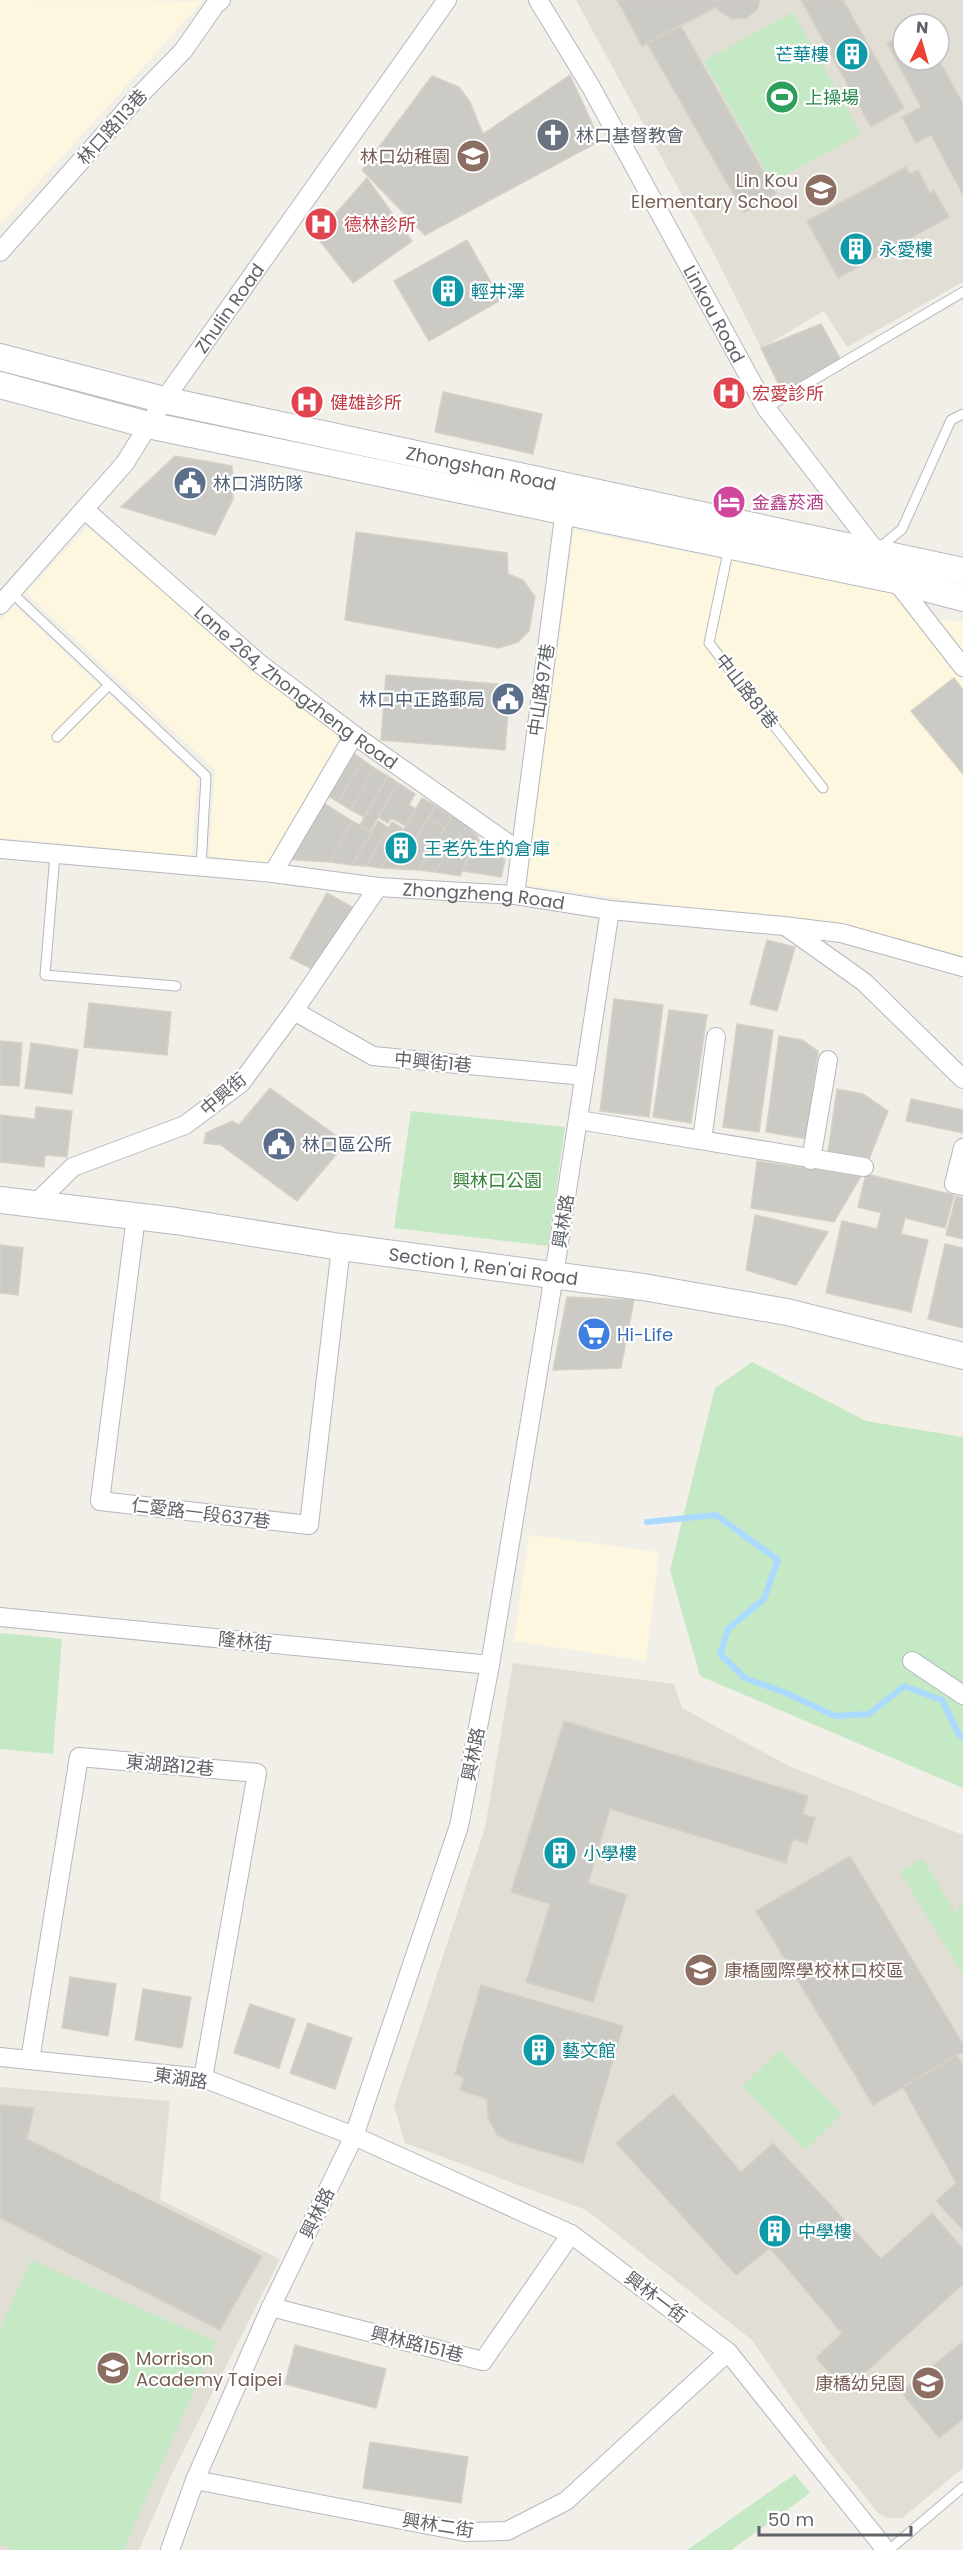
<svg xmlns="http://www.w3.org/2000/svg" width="963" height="2550" viewBox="0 0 963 2550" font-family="Poppins,'Noto Sans TC',sans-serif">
	<rect width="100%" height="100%" fill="#f1efe8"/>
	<path fill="#fef7e0" d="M0 0 203 1 0 225Z
		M87 527 340 737 268 864 209 856 215 770 26 593Z
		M574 530 894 592 915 617 963 622V961L861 932 526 885Z
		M14 605 197 777 192 856 0 838V621Z
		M529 1535 659 1552 646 1661 514 1641Z"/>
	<path fill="#e1ded6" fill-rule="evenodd" d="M576 0H963V282L847 347 824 311 761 348 714 254ZM903 24H939V60H903Z
		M513 1663 674 1684 682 1708 789 1766 963 1835V2468L902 2518H887L879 2514 823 2444 752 2340 586 2210 405 2143 394 2106 485 1828Z
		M0 2087 170 2101 160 2200 280 2259 171 2476 139 2550H0Z"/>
	<path fill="#c5e8c5" d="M793 12 861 134 772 182 704 61Z
		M411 1111 565 1127 548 1246 394 1228Z
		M752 1362 866 1421 963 1437V1788L700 1676 670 1570 715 1388Z
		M0 1633 62 1639 53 1754 0 1749Z
		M923 1858 955 1914 963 1901V1975L900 1872Z
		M780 2050 842 2114 805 2150 742 2086Z
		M31 2260 216 2342 123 2550H14L0 2544V2329Z
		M795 2474 810 2493 731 2550H687Z"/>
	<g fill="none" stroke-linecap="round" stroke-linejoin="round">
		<path stroke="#aadaff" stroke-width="6" d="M647 1522 716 1515 778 1560 764 1599 728 1629 720 1654 745 1678 786 1693 835 1716 869 1714 904 1686 942 1700 959 1735 963 1737"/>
	</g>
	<path fill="#cccac5" stroke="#d6d1c6" stroke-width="1.5" d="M617 0H760L757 9 747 18 732 19 720 12 716 7 642 46Z
		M801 0H843L904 108 871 127Z
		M681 26 776 194 744 213 647 43Z
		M903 35V60H939L963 104V195L931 135 916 143 902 117 921 107 887 43Z
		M570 75 600 141 425 235 362 170 432 76 459 87 470 102 483 134Z
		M906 167 910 174 918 170 930 193 934 191 949 217 838 278 807 221Z
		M367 178 412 241 353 283 316 236Z
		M467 240 501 300 429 341 394 281Z
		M821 324 842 362 782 391 761 348Z
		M443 392 542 414 533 454 435 432Z
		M175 456 232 466 233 499 215 535 121 507Z
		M356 532 507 553 508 574 523 580 535 597 529 631 518 642 499 648 345 620Z
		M386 675 510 685 505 750 381 740Z
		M954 678 963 690V774L911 711Z
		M347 749 363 760 338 802 322 792Z
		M363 760 374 768 351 810 338 802Z
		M374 768 388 776 364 817 351 810Z
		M388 776 398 783 370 831 360 825Z
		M398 783 415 794 409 805 416 809 406 826 391 818 388 823 378 817Z
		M422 798 436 806 398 869 381 868Z
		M317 799 352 821 329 862 284 859Z
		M436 806 452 817 445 828 428 818Z
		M453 815 467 826 435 872 419 870Z
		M428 818 445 828 419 870 398 869Z
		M352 821 372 832 352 865 329 862Z
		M378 821 389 828 366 866 352 865Z
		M392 822 404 829 381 868 366 866Z
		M467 826 478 837 460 876 435 872Z
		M477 838 505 860 501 877 462 871Z
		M327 893 352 907 316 971 290 958Z
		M767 940 795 947 777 1011 750 1004Z
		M614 999 663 1005 649 1117 600 1111Z
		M89 1003 171 1012 167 1055 84 1047Z
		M669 1010 707 1015 691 1123 653 1117Z
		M737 1024 773 1030 759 1132 723 1127Z
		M779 1036 802 1040 818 1051 807 1139 766 1132Z
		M0 1041 22 1043 19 1086 0 1085Z
		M31 1043 78 1050 72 1094 25 1088Z
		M270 1088 346 1143 297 1201 221 1145 204 1143 206 1133 232 1121 239 1125Z
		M837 1089 863 1094 888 1111 869 1159 828 1152Z
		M911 1099 963 1110V1133L906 1121Z
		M36 1107 72 1111 67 1157 45 1155 44 1167 0 1162V1115L35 1119Z
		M757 1161 861 1176 834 1222 751 1208Z
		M866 1174 954 1195 945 1228 905 1218 901 1234 928 1240 911 1312 826 1293 842 1221 877 1229 881 1213 858 1207Z
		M956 1196 963 1198V1239L946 1235Z
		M755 1215 828 1232 796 1285 746 1270Z
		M945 1244 963 1248V1328L928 1319Z
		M0 1245 23 1248 18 1295 0 1293Z
		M567 1297 634 1300 621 1368 553 1370Z
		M564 1721 808 1796 803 1814 815 1818 807 1844 793 1839 786 1863 610 1809 588 1883 627 1895 593 2002 526 1982 550 1904 511 1892Z
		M850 1856 963 2044V2052L873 2105 756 1911Z
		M70 1977 116 1984 108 2036 62 2028Z
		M481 1985 623 2026 583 2163 511 2142 497 2135 488 2118 487 2099 460 2090 464 2078 455 2074Z
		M143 1989 191 1997 182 2048 135 2040Z
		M250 2004 295 2019 279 2068 234 2053Z
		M308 2023 352 2038 335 2089 290 2073Z
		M957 2055 963 2066V2230L936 2201 956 2183 903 2087Z
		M673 2094 741 2172 773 2143 881 2259 932 2213 963 2249V2284L846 2390 816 2358 842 2333 770 2248 736 2275 616 2143Z
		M0 2105 34 2108 27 2139 262 2256 220 2330 0 2218Z
		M961 2343 963 2345V2419L939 2438 901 2392Z
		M295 2345 386 2369 376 2408 285 2384Z
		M370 2442 468 2457 461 2503 363 2488Z"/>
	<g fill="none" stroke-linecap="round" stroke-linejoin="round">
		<g stroke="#b5b8bc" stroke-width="11">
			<path id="lane" d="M766 408 963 292
				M729 547 709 643 823 788
				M878 549 902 529 951 420 963 414
				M12 593 206 776 201 867
				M57 737 109 685
				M55 854 45 975 176 986
				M889 2550 963 2487"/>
		</g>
		<g stroke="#b5b8bc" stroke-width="20">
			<g id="street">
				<path id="s1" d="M538 0 591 87 766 408 876 551"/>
				<path d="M0 252 135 100 183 51 215 5 221 0"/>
				<path id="s2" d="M85 510 260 664 354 735 519 851"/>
				<path d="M895 580 963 667"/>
				<path id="s3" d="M0 605 125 463 164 400 447 0"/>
				<path id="s4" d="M0 849 273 873 378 887 515 895 610 910 784 926 841 933 963 967"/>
				<path d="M273 873 354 735"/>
				<path d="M515 895 566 502"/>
				<path d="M788 928 864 982 963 1079"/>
				<path d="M294 1011 373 1056 584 1076"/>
				<path d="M579 1120 864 1167"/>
				<path d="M702 1140 716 1037"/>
				<path d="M963 1148 954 1184 963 1186"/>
				<path d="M811 1160 828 1060"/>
				<path d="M34 1205 73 1167 185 1125 241 1083 294 1011 378 887"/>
				<path d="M136 1216 100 1501 309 1525 341 1247"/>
				<path d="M0 1617 490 1665"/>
				<path d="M912 1661 963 1695"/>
				<path d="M0 2057 203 2078 354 2136 571 2234 728 2352 886 2550"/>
				<path d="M30 2060 79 1757 257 1773 203 2078"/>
				<path d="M271 2307 483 2361 571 2234"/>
				<path d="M195 2480 465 2532 507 2531 566 2501 728 2352"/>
				<path d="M170 2550 195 2480 271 2307 354 2136 459 1826 490 1665 554 1275 610 910"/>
			</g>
		</g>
		<g stroke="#b6babf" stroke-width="28">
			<g id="secondary">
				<path id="s5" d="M0 357 164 400 963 571"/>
				<path d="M0 385 148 425 895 580 963 598"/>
				<path id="s6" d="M0 1200 176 1221 341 1247 643 1287 787 1312 963 1356"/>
			</g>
		</g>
		<use href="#lane" stroke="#fff" stroke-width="9"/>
		<use href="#street" stroke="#fff" stroke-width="18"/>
		<use href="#secondary" stroke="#fff" stroke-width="26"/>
	</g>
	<defs>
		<g id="building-disc" transform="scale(1.725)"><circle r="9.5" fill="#0f9aa8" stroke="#fff"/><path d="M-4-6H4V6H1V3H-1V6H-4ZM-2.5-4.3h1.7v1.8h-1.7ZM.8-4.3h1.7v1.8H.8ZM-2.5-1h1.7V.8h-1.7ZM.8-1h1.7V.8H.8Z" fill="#fff"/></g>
		<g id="stadium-disc" transform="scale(1.725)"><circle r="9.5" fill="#2e9e5b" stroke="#fff"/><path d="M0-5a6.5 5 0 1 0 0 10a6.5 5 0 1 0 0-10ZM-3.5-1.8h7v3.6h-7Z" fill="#fff"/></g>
		<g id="church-disc" transform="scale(1.725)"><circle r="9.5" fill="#6b7280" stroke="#fff"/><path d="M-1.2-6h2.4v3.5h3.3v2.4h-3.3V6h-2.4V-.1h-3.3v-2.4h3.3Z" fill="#fff"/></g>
		<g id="school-disc" transform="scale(1.725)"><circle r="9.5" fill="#8d6e63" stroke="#fff"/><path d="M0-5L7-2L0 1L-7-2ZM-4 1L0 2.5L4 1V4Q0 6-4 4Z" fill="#fff"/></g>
		<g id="hospital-disc" transform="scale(1.725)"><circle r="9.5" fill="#e0444e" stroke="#fff"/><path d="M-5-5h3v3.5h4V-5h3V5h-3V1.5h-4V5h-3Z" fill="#fff"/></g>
		<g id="civic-disc" transform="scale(1.725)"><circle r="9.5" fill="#5c6f8a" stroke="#fff"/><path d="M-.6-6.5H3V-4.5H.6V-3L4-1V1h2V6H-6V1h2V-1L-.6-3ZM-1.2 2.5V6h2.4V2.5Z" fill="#fff"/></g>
		<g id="hotel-disc" transform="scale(1.725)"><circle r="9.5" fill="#d1479c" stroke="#fff"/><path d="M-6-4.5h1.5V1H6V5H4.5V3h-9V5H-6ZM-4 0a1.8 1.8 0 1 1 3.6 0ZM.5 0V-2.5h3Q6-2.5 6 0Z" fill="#fff"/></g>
		<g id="supermarket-disc" transform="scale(1.725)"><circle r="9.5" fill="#3f7fe0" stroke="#fff"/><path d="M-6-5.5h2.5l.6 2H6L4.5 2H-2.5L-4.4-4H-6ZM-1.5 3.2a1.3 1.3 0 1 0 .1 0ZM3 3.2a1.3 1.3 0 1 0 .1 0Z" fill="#fff"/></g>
	</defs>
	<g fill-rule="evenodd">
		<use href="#building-disc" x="852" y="54"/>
		<use href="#stadium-disc" x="782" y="97"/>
		<use href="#church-disc" x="553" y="135"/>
		<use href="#school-disc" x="473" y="156"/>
		<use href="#school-disc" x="821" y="190"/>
		<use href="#hospital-disc" x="321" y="224"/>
		<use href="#building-disc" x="856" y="249"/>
		<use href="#building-disc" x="448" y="291"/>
		<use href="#hospital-disc" x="729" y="393"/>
		<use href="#hospital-disc" x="307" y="402"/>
		<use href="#civic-disc" x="190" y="483"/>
		<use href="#hotel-disc" x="729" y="502"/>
		<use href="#civic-disc" x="508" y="699"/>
		<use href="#building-disc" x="401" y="848"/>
		<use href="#civic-disc" x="279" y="1144"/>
		<use href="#supermarket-disc" x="594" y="1334"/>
		<use href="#building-disc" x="560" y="1853"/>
		<use href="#school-disc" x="701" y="1970"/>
		<use href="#building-disc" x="539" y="2050"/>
		<use href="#building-disc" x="775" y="2231"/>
		<use href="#school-disc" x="113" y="2368"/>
		<use href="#school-disc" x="928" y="2383"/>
	</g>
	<g text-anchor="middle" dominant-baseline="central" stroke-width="4.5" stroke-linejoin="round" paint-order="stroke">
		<g font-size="18" fill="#0d838f" stroke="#fff" text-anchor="start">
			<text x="829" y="54" text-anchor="end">芒華樓</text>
			<text x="879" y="249">永愛樓</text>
			<text x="471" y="291">輕井澤</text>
			<text x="424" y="848">王老先生的倉庫</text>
			<text x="583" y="1853">小學樓</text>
			<text x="562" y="2050">藝文館</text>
			<text x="798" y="2231">中學樓</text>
		</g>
		<g font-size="18" fill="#27864d" stroke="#fff" text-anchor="start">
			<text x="805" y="97">上操場</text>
		</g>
		<g font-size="18" fill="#5f6368" stroke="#fff">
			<text transform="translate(112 127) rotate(-48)">林口路113巷</text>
			<text stroke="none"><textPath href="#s3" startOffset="376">Zhulin Road</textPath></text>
			<text stroke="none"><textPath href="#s1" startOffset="360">Linkou Road</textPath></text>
			<text stroke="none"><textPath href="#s5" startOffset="494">Zhongshan Road</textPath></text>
			<text stroke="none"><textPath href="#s2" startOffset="276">Lane 264, Zhongzheng Road</textPath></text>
			<text transform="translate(541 690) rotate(-82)">中山路97巷</text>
			<text transform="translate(747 691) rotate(52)">中山路81巷</text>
			<text stroke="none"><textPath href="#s4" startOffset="486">Zhongzheng Road</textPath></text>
			<text transform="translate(433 1062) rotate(5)">中興街1巷</text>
			<text transform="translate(223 1094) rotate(-41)">中興街</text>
			<text transform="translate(563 1221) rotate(-81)">興林路</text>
			<text stroke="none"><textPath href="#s6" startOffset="488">Section 1, Ren'ai Road</textPath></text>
			<text transform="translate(201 1513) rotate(7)">仁愛路一段637巷</text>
			<text transform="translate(245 1641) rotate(6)">隆林街</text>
			<text transform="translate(473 1754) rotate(-79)">興林路</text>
			<text transform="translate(170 1765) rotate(5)">東湖路12巷</text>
			<text transform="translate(181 2078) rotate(9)">東湖路</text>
			<text transform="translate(317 2213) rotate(-64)">興林路</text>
			<text transform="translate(656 2297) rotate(37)">興林一街</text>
			<text transform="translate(417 2344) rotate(14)">興林路151巷</text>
			<text transform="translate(438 2525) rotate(9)">興林二街</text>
		</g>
		<g font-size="18" fill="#5b616d" stroke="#fff" text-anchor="start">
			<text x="576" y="135">林口基督教會</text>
		</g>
		<g font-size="18" fill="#785e54" stroke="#fff" text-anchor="end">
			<text x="450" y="156">林口幼稚園</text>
			<text x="798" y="180">Lin Kou<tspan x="798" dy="21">Elementary School</tspan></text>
			<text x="724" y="1970" text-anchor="start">康橋國際學校林口校區</text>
			<text x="136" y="2358" text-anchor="start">Morrison<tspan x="136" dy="21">Academy Taipei</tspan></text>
			<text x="905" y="2383">康橋幼兒園</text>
		</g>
		<g font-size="18" fill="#be3a42" stroke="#fff" text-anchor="start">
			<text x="344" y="224">德林診所</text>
			<text x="752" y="393">宏愛診所</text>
			<text x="330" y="402">健雄診所</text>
		</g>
		<g font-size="18" fill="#4e5e75" stroke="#fff" text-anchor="start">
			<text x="213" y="483">林口消防隊</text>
			<text x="485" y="699" text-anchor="end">林口中正路郵局</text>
			<text x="302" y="1144">林口區公所</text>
		</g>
		<g font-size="18" fill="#b23c85" stroke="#fff" text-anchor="start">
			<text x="752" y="502">金鑫菸酒</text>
		</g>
		<g font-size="18" fill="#348238" stroke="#fff">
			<text x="497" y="1180">興林口公園</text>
		</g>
		<g font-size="18" fill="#366cbe" stroke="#fff" text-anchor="start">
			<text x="617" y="1334">Hi-Life</text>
		</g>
	</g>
	<g transform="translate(921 42) rotate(5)"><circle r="28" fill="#ffffff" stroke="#bfc1c3" stroke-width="1.5"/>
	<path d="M0-4.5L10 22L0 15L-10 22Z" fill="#ea4335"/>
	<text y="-9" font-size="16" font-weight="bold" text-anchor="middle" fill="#5f6368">N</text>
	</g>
	<path d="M759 2526v9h152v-9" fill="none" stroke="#5f6368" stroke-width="3"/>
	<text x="768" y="2526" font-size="18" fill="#5f6368" stroke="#ffffff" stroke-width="4.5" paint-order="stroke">50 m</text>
</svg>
